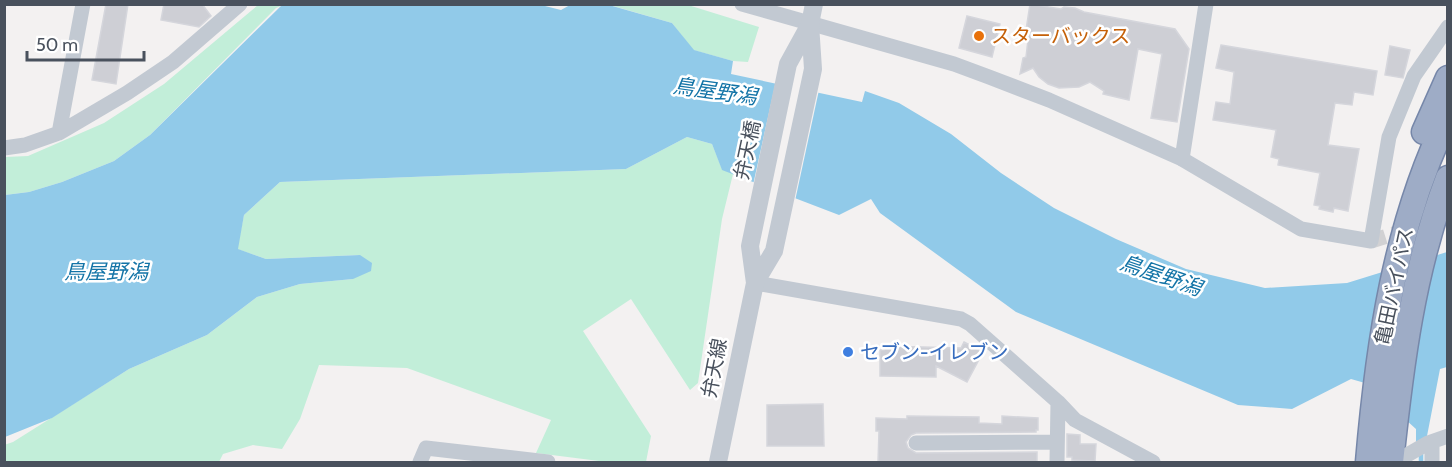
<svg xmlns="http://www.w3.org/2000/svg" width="1452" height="467" viewBox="0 0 1452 467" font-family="Cabin,'Noto Sans JP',sans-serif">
	<rect width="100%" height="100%" fill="#f3f1f1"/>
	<path fill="#c2eed9" d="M258 5H283L276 8 150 135 114 161 62 182 29 192 5 195V157L28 156 104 123 164 84Z
		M610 5H688L759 27 748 62 733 61 693 50 672 23Z
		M687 137 712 144 722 169 733 174 722 219 698 383 690 390 631 299 583 331 651 436 646 462H607L536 453 551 420 407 368 319 365 300 419 282 449 253 445 223 454 219 462H5L4 445 13 442 129 369 207 335 257 297 300 284 353 279 360 255 266 259 237 249 244 215 280 182 626 169Z"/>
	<path fill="#91cae9" d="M537 4 561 10 570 5H609L672 23 694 50 733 61 731 74 862 102 865 91 899 103 951 134 1001 173 1054 208 1116 239 1186 269 1265 288 1347 283 1447 252V367L1440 369 1427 436 1416 442V429L1365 383 1351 379 1292 409 1238 405 1016 312 880 213 871 199 839 215 722 170 712 144 687 137 626 169 280 182 244 215 238 249 266 259 360 255 372 263 371 271 353 279 300 284 257 297 207 335 129 369 52 418 5 437V195L29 192 62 182 114 161 150 135 282 5Z"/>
	<path fill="#f3f1f1" d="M776 81 819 90 795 201 753 185Z"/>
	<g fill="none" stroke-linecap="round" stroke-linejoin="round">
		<path stroke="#91cae9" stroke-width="4.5" d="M1421 450V462"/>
	</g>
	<path fill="#cecfd5" stroke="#d5d6dc" stroke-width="1.5" d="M106 4H128L116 84 92 80Z
		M164 4H202L211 16 199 27 161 20Z
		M1030 4 1061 9 1064 7 1075 8 1084 12 1175 29 1189 49 1177 122 1151 118 1162 54 1138 49 1129 100 1103 94 1104 91 1090 82 1079 87 1059 88 1048 84 1039 77 1033 68 1020 74 1023 58 1026 57 1029 31 1026 30Z
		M967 16 1000 24 992 57 959 48Z
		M1221 45 1377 71 1373 95 1354 92 1352 105 1335 103 1328 145 1359 149 1348 211 1334 208 1333 212 1319 209 1320 206 1314 205 1320 173 1278 165 1279 159 1271 157 1276 130 1213 120 1216 102 1230 104 1234 72 1216 68Z
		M1390 46 1410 50 1403 78 1385 75Z
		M964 342 983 352 967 382 936 366V377L880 376V350H884V346L961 348Z
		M823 404 824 446H767V405Z
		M907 416 979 417V423L1002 424V416L1038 418V430H1036V432L916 433 911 435 906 442 908 448 916 453 1037 452V462H878L879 431H876V418L907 419Z
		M1067 434 1080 435V444H1096L1095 461 1072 460V457H1067Z"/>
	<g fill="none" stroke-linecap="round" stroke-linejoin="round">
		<path stroke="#d1d1d3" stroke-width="15" stroke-dasharray="15 8" stroke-linecap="butt" d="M1371 241 1448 217"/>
		<g stroke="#7687a9" stroke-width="27">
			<path id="trunk" d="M1424 132 1448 78
				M1368 462C1378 344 1395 224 1448 116
				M1391 462C1401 366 1413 269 1448 178"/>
		</g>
		<path stroke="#c2c9d2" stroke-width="15" d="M742 4 954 64 989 77 1049 100 1182 159 1301 229 1371 241 1389 137 1414 76 1448 27
			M59 133 83 4
			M4 148 25 145 59 133 127 93 173 62 240 4
			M1182 159 1206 4
			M755 283 961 319 970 324 1058 402 1075 420 1153 462
			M1432 442V462
			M916 443 1057 442
			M420 462 426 448 548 462
			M1057 462 1058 402
			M1395 462 1428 443 1448 436"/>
		<path stroke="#c2c9d2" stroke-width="18" d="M755 283 774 251 813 69 810 24 814 4
			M718 462 755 283 750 246 788 64 810 24"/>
		<use href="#trunk" stroke="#9eacc6" stroke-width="24"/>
	</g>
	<circle fill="#e8710a" stroke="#fff" stroke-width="2" cx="979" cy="36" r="6"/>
	<circle fill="#3f7fe0" stroke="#fff" stroke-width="2" cx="848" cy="352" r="6"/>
	<g text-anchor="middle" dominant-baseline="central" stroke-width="5" stroke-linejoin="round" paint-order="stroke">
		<g font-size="20" fill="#c56008" stroke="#fff" text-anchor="start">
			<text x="991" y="36">スターバックス</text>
		</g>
		<g font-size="20" fill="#49515d" stroke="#fff">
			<text transform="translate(747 150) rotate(-78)">弁天橋</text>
			<text transform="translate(1394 286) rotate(-78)">亀田バイパス</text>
			<text transform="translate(714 368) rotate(-79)">弁天線</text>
		</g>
		<g font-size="20" fill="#366cbe" stroke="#fff" text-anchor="start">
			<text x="860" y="352">セブン-イレブン</text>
		</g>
		<g font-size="21" font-style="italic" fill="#1374a7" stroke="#fff">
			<text transform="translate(715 91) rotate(8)">鳥屋野潟</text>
			<text x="106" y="271">鳥屋野潟</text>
			<text transform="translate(1161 275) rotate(19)">鳥屋野潟</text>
		</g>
	</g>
	<rect width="1452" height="467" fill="none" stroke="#49515d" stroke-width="12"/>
	<path d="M27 51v9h117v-9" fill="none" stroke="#49515d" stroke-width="3"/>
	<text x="36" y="51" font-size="18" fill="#49515d" stroke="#ffffff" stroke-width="4.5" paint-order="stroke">50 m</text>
</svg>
